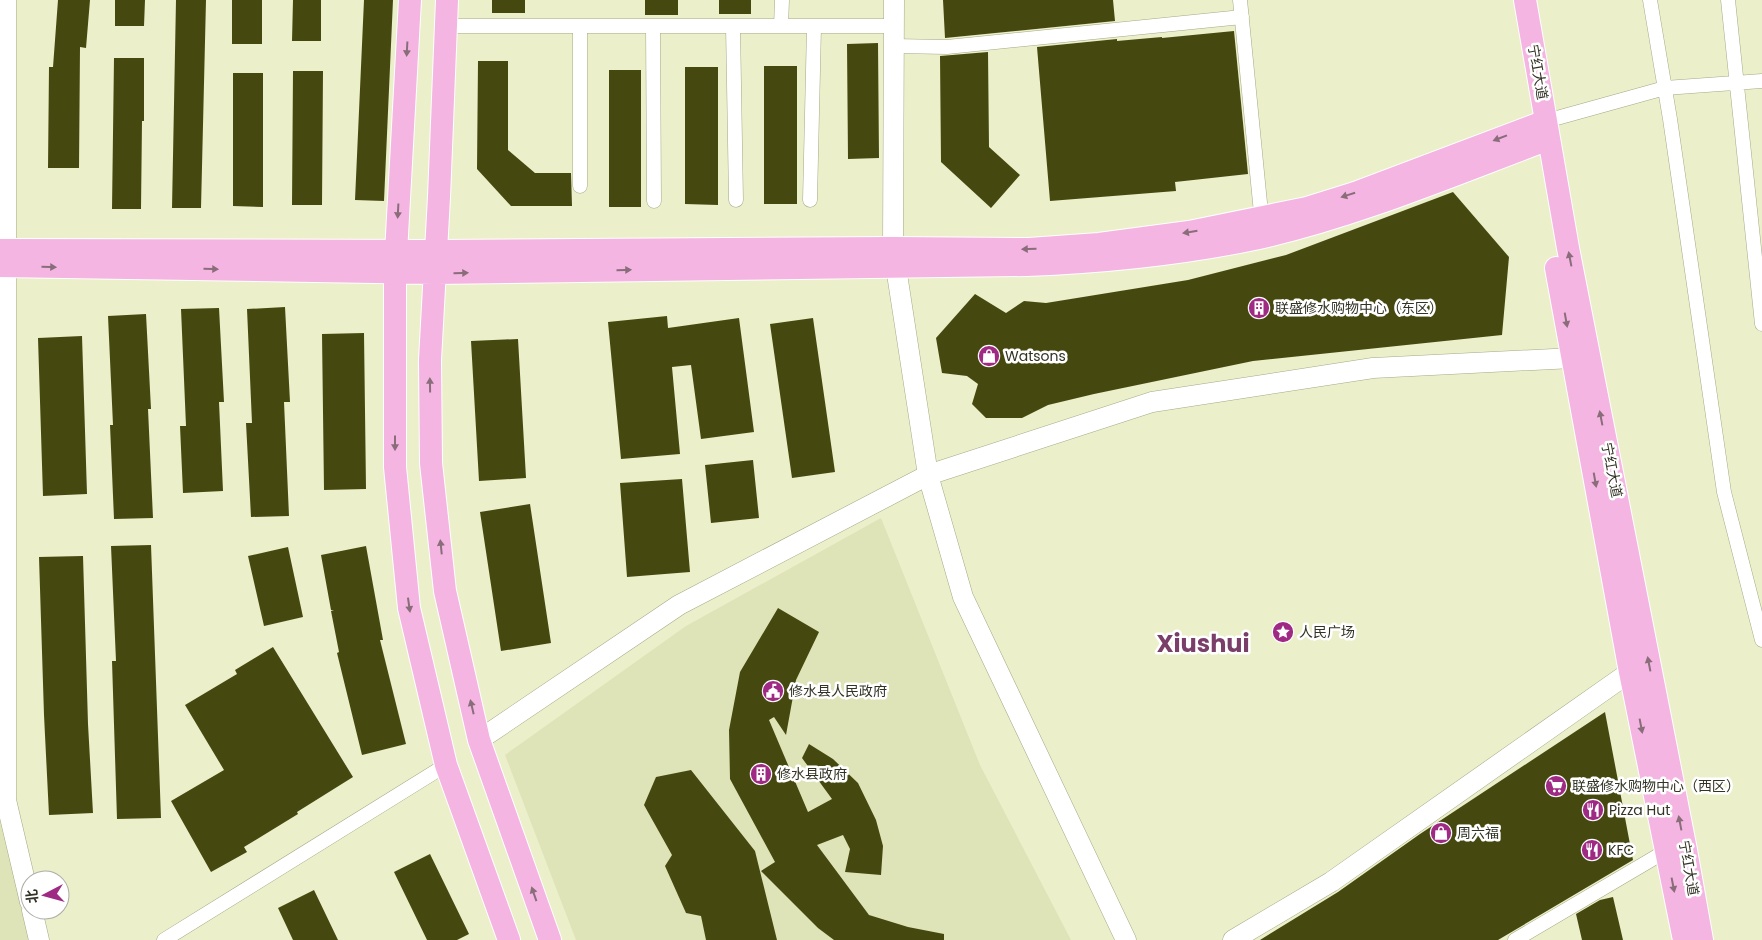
<svg xmlns="http://www.w3.org/2000/svg" width="1762" height="940" viewBox="0 0 1762 940" font-family="Poppins,'Noto Sans SC',sans-serif">
	<rect width="100%" height="100%" fill="#ebefca"/>
	<path fill="#dfe4b8" d="M0 266 6 800 39 940H0Z
		M881 518 980 765 1071 940H576L505 755 686 626Z"/>
	<path fill="#46490f" d="M58 0H90L86 48 80 47 79 168H48L49 67H53Z
		M115 0H145L144 26H115Z
		M176 0H206L201 208H172Z
		M232 0H262V44H232Z
		M293 0H321V41H292Z
		M364 0H393L384 201 355 200Z
		M492 0H525V13H492Z
		M645 0H678V15H645Z
		M719 0H751V14H719Z
		M943 0H1113L1115 21 945 38Z
		M1234 31 1248 174 1175 182 1176 191 1050 201 1037 47 1117 39V41L1162 37V38Z
		M878 43 879 158 848 159 847 44Z
		M988 52 989 147 1020 175 991 208 941 162 940 56Z
		M114 58H144V121H142L141 209H112Z
		M478 61H508V150L535 173H571L572 206H511L477 169Z
		M764 66H797V204H764Z
		M685 67H718V205L685 204Z
		M609 70H641V207H609Z
		M293 71H323L322 205H292Z
		M233 73H263V207L233 206Z
		M1453 192 1509 257 1502 335 1253 361 1094 394 1048 405 1022 418H986L972 404 978 384 967 376 942 373 936 338 975 294 1006 313 1024 301 1046 303 1188 280 1286 255Z
		M285 307 290 402H284L289 516 251 517 246 423H252L247 309Z
		M219 308 224 402H219L223 491 183 493 180 426H186L181 309Z
		M146 314 151 409H148L153 518 114 519 110 425H113L108 316Z
		M667 316 668 328 739 318 754 432 701 439 691 365 672 367 680 454 621 459 608 322Z
		M813 318 835 472 792 478 770 324Z
		M364 333 366 489 324 490 322 334Z
		M82 336 87 494 43 496 38 338Z
		M518 339 526 478 479 481 471 341Z
		M753 460 759 518 711 523 705 465Z
		M682 479 690 572 627 577 620 483Z
		M530 504 551 643 501 651 480 512Z
		M151 545 161 818 117 819 112 661H116L111 546Z
		M366 546 383 640H380L406 744 362 755 337 653 339 652 331 611 334 610H331L321 555Z
		M288 547 303 617 264 626 248 556Z
		M83 556 88 724 93 813 49 815 44 715 39 557Z
		M778 608 819 632 796 680 786 735 774 717 769 720 808 812 832 799 802 758 809 744 833 759 858 783 876 820 883 846 881 875 845 872 850 849 843 835 817 845 869 915 908 927 944 934V940H834L818 928 761 871 775 862 730 779 729 730 740 672Z
		M273 647 353 777 297 812 298 814 244 847 247 852 211 872 171 801 224 770 185 705 237 674 235 670Z
		M1605 712 1633 860 1498 940H1260L1338 892 1420 834Z
		M691 770 755 851 777 940H706L701 916 686 913 665 866 672 855 644 805 656 777Z
		M430 854 469 934 457 940H427L394 872Z
		M314 890 338 940H293L278 908Z
		M1613 897 1623 940H1582L1576 914 1600 900Z"/>
	<g fill="none" stroke-linecap="round" stroke-linejoin="round">
		<g stroke="#a5a986" stroke-width="15">
			<path id="street" d="M1240 0 1262 223
				M1650 0 1670 119 1724 492 1762 640
				M1728 0 1762 324
				M446 26H894
				M580 26V186
				M653 26 654 201
				M733 26 736 200
				M781 26 782 0
				M894 46 947 47 1242 17
				M1546 121 1665 88 1762 81
				M810 200 814 27
				M164 940 446 765
				M1515 940 1666 851"/>
		</g>
		<g stroke="#a5a986" stroke-width="21">
			<path id="secondary" d="M6 0V800L30 902
				M894 0 893 248 928 475 963 597 1126 940
				M479 740 679 605 928 475 1152 402 1373 368 1573 358
				M32 910 39 940
				M1233 940 1331 882 1630 672"/>
		</g>
		<g stroke="#fff" stroke-width="24">
			<path id="primary" d="M410 0 395 271V467L409 608 446 765 509 940
				M447 0 439 197 430 360 431 463 445 591 479 740 550 940
				M1525 0 1568 248 1686 850 1702 940
				M0 250 436 251 893 248 1029 249 1099 244 1189 232 1307 208 1355 193 1546 121
				M0 266 435 273 1027 265C1105 262 1183 254 1259 238 1357 216 1455 174 1549 139
				M1556 268 1630 672 1684 940"/>
		</g>
		<use href="#street" stroke="#fff" stroke-width="14"/>
		<use href="#secondary" stroke="#fff" stroke-width="20"/>
		<use href="#primary" stroke="#f4b5e2" stroke-width="22"/>
	</g>
	<defs><path id="oneway-solid" d="M-6-.8H1V-3.2L6.5 0L1 3.2V.8H-6Z" transform="scale(1.25)"/></defs>
	<g fill="#896e7a">
		<use href="#oneway-solid" transform="translate(407 49) rotate(93)"/>
		<use href="#oneway-solid" transform="translate(1500 138) rotate(159)"/>
		<use href="#oneway-solid" transform="translate(1348 195) rotate(162)"/>
		<use href="#oneway-solid" transform="translate(398 211) rotate(93)"/>
		<use href="#oneway-solid" transform="translate(1190 232) rotate(171)"/>
		<use href="#oneway-solid" transform="translate(1029 249) rotate(178)"/>
		<use href="#oneway-solid" transform="translate(1570 259) rotate(-101)"/>
		<use href="#oneway-solid" transform="translate(49 267) rotate(1)"/>
		<use href="#oneway-solid" transform="translate(211 269) rotate(1)"/>
		<use href="#oneway-solid" transform="translate(624 270) rotate(-1)"/>
		<use href="#oneway-solid" transform="translate(461 273) rotate(-1)"/>
		<use href="#oneway-solid" transform="translate(1566 320) rotate(80)"/>
		<use href="#oneway-solid" transform="translate(430 385) rotate(-91)"/>
		<use href="#oneway-solid" transform="translate(1601 418) rotate(-101)"/>
		<use href="#oneway-solid" transform="translate(395 443) rotate(90)"/>
		<use href="#oneway-solid" transform="translate(1595 480) rotate(80)"/>
		<use href="#oneway-solid" transform="translate(441 547) rotate(-96)"/>
		<use href="#oneway-solid" transform="translate(409 605) rotate(82)"/>
		<use href="#oneway-solid" transform="translate(1649 664) rotate(-101)"/>
		<use href="#oneway-solid" transform="translate(472 707) rotate(-103)"/>
		<use href="#oneway-solid" transform="translate(1641 726) rotate(79)"/>
		<use href="#oneway-solid" transform="translate(1680 823) rotate(-101)"/>
		<use href="#oneway-solid" transform="translate(1673 885) rotate(79)"/>
		<use href="#oneway-solid" transform="translate(534 894) rotate(-109)"/>
	</g>
	<defs>
		<g id="building-disc" transform="scale(1.125)"><circle r="9.5" fill="#9f2a84" stroke="#fff"/><path d="M-4-6H4V6H1V3H-1V6H-4ZM-2.5-4.3h1.7v1.8h-1.7ZM.8-4.3h1.7v1.8H.8ZM-2.5-1h1.7V.8h-1.7ZM.8-1h1.7V.8H.8Z" fill="#fff"/></g>
		<g id="shop-disc" transform="scale(1.125)"><circle r="9.5" fill="#9f2a84" stroke="#fff"/><path d="M-5-2.5h2.3a2.7 3.5 0 0 1 5.4 0H5L5.5 6h-11ZM-1.5-2.5h3a1.5 2.3 0 0 0-3 0Z" fill="#fff"/></g>
		<g id="sight-disc" transform="scale(1.125)"><circle r="9.5" fill="#9f2a84" stroke="#fff"/><path d="M0-6L1.8-2.2L6-1.7L2.9 1.2L3.7 5.4L0 3.3L-3.7 5.4L-2.9 1.2L-6-1.7L-1.8-2.2Z" fill="#fff"/></g>
		<g id="civic-disc" transform="scale(1.125)"><circle r="9.5" fill="#9f2a84" stroke="#fff"/><path d="M-.6-6.5H3V-4.5H.6V-3L4-1V1h2V6H-6V1h2V-1L-.6-3ZM-1.2 2.5V6h2.4V2.5Z" fill="#fff"/></g>
		<g id="supermarket-disc" transform="scale(1.125)"><circle r="9.5" fill="#9f2a84" stroke="#fff"/><path d="M-6-5.5h2.5l.6 2H6L4.5 2H-2.5L-4.4-4H-6ZM-1.5 3.2a1.3 1.3 0 1 0 .1 0ZM3 3.2a1.3 1.3 0 1 0 .1 0Z" fill="#fff"/></g>
		<g id="restaurant-disc" transform="scale(1.125)"><circle r="9.5" fill="#9f2a84" stroke="#fff"/><path d="M-5-6h1v4h1v-4h1v4h1v-4h1v5L-1.5 .5V6h-2V.5L-5-1ZM5-6V6H3V1.5H1.5Q1.5-4 5-6Z" fill="#fff"/></g>
	</defs>
	<g fill-rule="evenodd">
		<use href="#building-disc" x="1259" y="308"/>
		<use href="#shop-disc" x="989" y="356"/>
		<use href="#sight-disc" x="1283" y="632"/>
		<use href="#civic-disc" x="773" y="691"/>
		<use href="#building-disc" x="761" y="774"/>
		<use href="#supermarket-disc" x="1556" y="786"/>
		<use href="#restaurant-disc" x="1593" y="810"/>
		<use href="#shop-disc" x="1441" y="833"/>
		<use href="#restaurant-disc" x="1592" y="850"/>
	</g>
	<g text-anchor="middle" dominant-baseline="central" stroke-width="5" stroke-linejoin="round" paint-order="stroke">
		<g font-size="14" fill="#323325" stroke="#fff">
			<text transform="translate(1538 72) rotate(80)">宁红大道</text>
			<text transform="translate(1612 470) rotate(79)">宁红大道</text>
			<text transform="translate(1689 868) rotate(80)">宁红大道</text>
		</g>
		<g font-size="14" fill="#323325" stroke="#fff" text-anchor="start">
			<text x="1275" y="308">联盛修水购物中心（东区）</text>
			<text x="1005" y="356">Watsons</text>
			<text x="1299" y="632">人民广场</text>
			<text x="789" y="691">修水县人民政府</text>
			<text x="777" y="774">修水县政府</text>
			<text x="1572" y="786">联盛修水购物中心（西区）</text>
			<text x="1609" y="810">Pizza Hut</text>
			<text x="1457" y="833">周六福</text>
			<text x="1608" y="850">KFC</text>
		</g>
		<g font-size="24" font-weight="bold" fill="#7a3f69" stroke="#fff">
			<text x="1203" y="643">Xiushui</text>
		</g>
	</g>
	<g transform="translate(45 895) rotate(264)"><circle r="24" fill="#ffffff" stroke="#adada8"/>
	<path d="M0-4L9 19L0 12L-9 19Z" fill="#9f2a84"/>
	<text y="-8" font-size="14" font-weight="bold" text-anchor="middle" fill="#323325">北</text>
	</g>
</svg>
